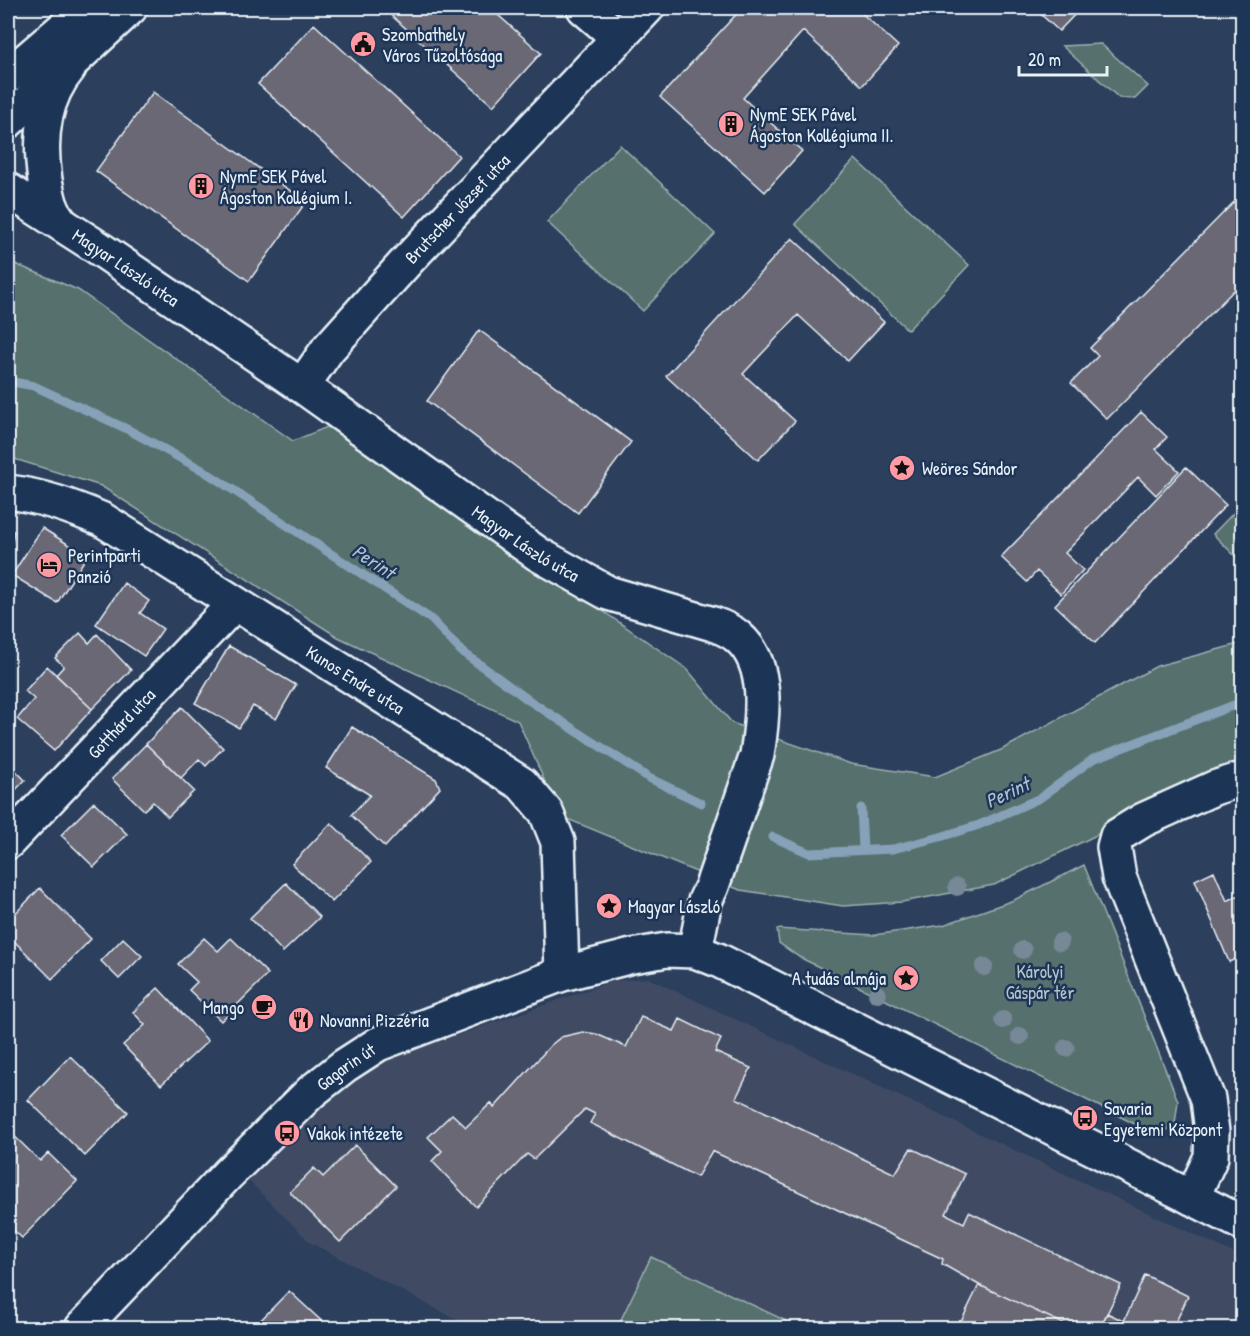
<svg xmlns="http://www.w3.org/2000/svg" width="1250" height="1336" viewBox="0 0 1250 1336" font-family="'Patrick Hand',sans-serif">
	<rect width="100%" height="100%" fill="#2c3f5d"/>
	<filter id="ink" filterUnits="userSpaceOnUse"><feTurbulence type="fractalNoise" baseFrequency=".0167" numOctaves="2"/><feDisplacementMap in="SourceGraphic" scale="12" xChannelSelector="R" yChannelSelector="G"/><feConvolveMatrix kernelMatrix="1 2 1 2 8 2 1 2 1" color-interpolation-filters="sRGB"/></filter>
	<g filter="url(#ink)">
		<path fill="#3f4b64" d="M648 978 1242 1257V1328H1100L1121 1285 964 1223 946 1214 965 1173 911 1148 895 1174 736 1098 750 1068 715 1052 721 1039 681 1019 674 1031 641 1017 626 1047 596 1034 583 1032 561 1037 494 1108 491 1104 466 1127 451 1115 428 1137 442 1151 432 1161 476 1207 527 1154 534 1159 585 1109 595 1114 590 1123 697 1177 712 1151 943 1259 979 1285 1073 1328H801L652 1257 617 1328H473L311 1243 249 1181 340 1089 390 1059 613 981Z"/>
		<path fill="#55706d" stroke="#9eb0b2" stroke-width="1.5" d="M1101 44 1148 86 1135 99 1119 98 1062 46Z
			M620 145 715 234 643 311 547 222Z
			M855 159 969 265 908 330 795 224Z
			M8 261 78 290 293 441 332 425 687 669 732 723 851 764 935 777 1001 750 1157 666 1242 643V772L1195 787 994 885 902 902 843 906 740 890 560 816 518 721 338 637 101 486 8 457Z
			M1242 504V563L1213 534Z
			M1084 865 1178 1101 1175 1124 1159 1136 799 957 779 943 777 929 874 935 943 925 1014 900Z
			M651 1257 801 1328H617Z"/>
		<g fill="none" stroke-linecap="round" stroke-linejoin="round">
			<path stroke="#86a1b8" stroke-width="9" d="M8 381 34 386 127 429 204 471 431 619 461 651 530 701 649 778 701 803
				M861 808 863 850
				M773 837 809 853 893 849 940 837 979 825 1040 798 1093 759 1242 702"/>
		</g>
		<path fill="#6a6775" stroke="#e8f1f8" stroke-width="1.5" d="M383 8H490L541 53 493 106Z
			M742 8H856L898 46 862 86 803 31 769 69 743 98 802 151 765 192 660 97Z
			M1034 8H1081L1059 31Z
			M314 24 459 156 404 217 258 84Z
			M153 92 306 202 249 281 96 171Z
			M1239 197 1242 200V282L1107 419 1071 383 1098 356 1090 348Z
			M792 238 884 322 848 361 798 315 743 374 795 421 758 460 666 376Z
			M479 330 631 442 578 513 427 401Z
			M1141 412 1167 437 1156 449 1179 471 1156 495 1138 477 1065 553 1083 570 1061 594 1037 571 1027 582 1001 557Z
			M1186 467 1226 505 1095 643 1055 605Z
			M42 528 87 556 57 603 12 575Z
			M8 530 14 531 8 566Z
			M124 583 149 601 140 613 163 629 144 656 96 624Z
			M80 633 89 643 97 634 131 670 92 709 56 675 64 666 55 658Z
			M229 646 296 685 276 719 253 706 239 728 195 703Z
			M47 666 92 709 54 751 17 719 34 699 25 691Z
			M182 707 223 748 206 766 199 759 181 778 146 744Z
			M352 727 436 779 440 788 385 847 351 815 370 795 326 768Z
			M146 744 194 791 168 817 153 802 144 810 112 779Z
			M8 763 25 780 8 798Z
			M94 802 127 834 94 867 61 835Z
			M331 823 371 862 332 902 292 864Z
			M1214 871 1227 901 1242 894V956L1229 962 1195 880Z
			M286 883 320 917 283 952 250 918Z
			M40 888 91 939 52 979 8 935V921Z
			M123 938 142 956 119 979 101 961Z
			M204 938 218 951 231 938 268 974 221 1021 189 990 197 982 178 964Z
			M158 988 208 1041 161 1085 123 1045 145 1025 133 1012Z
			M641 1017 674 1031 680 1019 721 1039 715 1052 751 1068 736 1098 895 1174 911 1148 965 1174 946 1214 964 1223 969 1212 1121 1285 1100 1328H1073L979 1285 942 1264 943 1259 712 1151 697 1177 590 1123 595 1114 585 1109 534 1159 527 1154 476 1207 432 1161 442 1151 428 1137 452 1114 466 1127 491 1103 494 1108 551 1045 561 1037 583 1032 596 1034 626 1047Z
			M70 1056 128 1112 85 1156 28 1100Z
			M8 1130 40 1161 48 1153 77 1181 22 1238 8 1225Z
			M355 1145 396 1186 340 1242 290 1192 314 1168 323 1177Z
			M1145 1275 1188 1296 1173 1328H1100L1107 1313 1124 1321Z
			M979 1285 1073 1328H958Z
			M289 1291 329 1328H253Z"/>
		<g fill="none" stroke-linecap="round" stroke-linejoin="round">
			<g stroke="#e8f1f8" stroke-width="38">
				<g id="minor">
					<path d="M584 8 619 38"/>
					<path id="s1" d="M8 190 97 247 302 386 538 554 608 593 713 624C722 627 731 631 738 637 770 664 763 718 757 755L712 886 705 901 695 951"/>
					<path d="M61 223C50 210 48 196 45 180 39 140 42 100 69 68"/>
					<path id="s2" d="M302 386 328 349 407 261 647 8"/>
					<path id="s3" d="M8 492C42 496 72 507 103 520L522 784 546 812 558 842 562 974"/>
					<path id="s4" d="M8 842 234 604"/>
					<path d="M1192 1198 1211 1157 1212 1132 1208 1099 1119 877 1114 847 1117 836 1143 820 1214 788 1242 779"/>
					<path id="s5" d="M82 1328 228 1174 311 1092 344 1066 378 1044 562 974 632 956 667 950 695 951 718 960 1242 1223"/>
				</g>
			</g>
			<g stroke="#e8f1f8" stroke-width="38">
				<path id="major" d="M8 76 87 8
					M8 121 130 8"/>
			</g>
			<use href="#minor" stroke="#1d3557" stroke-width="33"/>
			<use href="#major" stroke="#1d3557" stroke-width="33"/>
		</g>
		<g fill="#778897">
			<circle cx="957" cy="887" r="9"/>
			<circle cx="1060" cy="942" r="9"/>
			<circle cx="1023" cy="950" r="9"/>
			<circle cx="984" cy="967" r="9"/>
			<circle cx="877" cy="994" r="9"/>
			<circle cx="1003" cy="1020" r="9"/>
			<circle cx="1020" cy="1036" r="9"/>
			<circle cx="1066" cy="1048" r="9"/>
		</g>
	</g>
	<defs>
		<g id="civic-disc" transform="scale(1.35)"><circle r="9.5" fill="#ff9aa2" stroke="#1d3557"/><path d="M-.6-6.5H3V-4.5H.6V-3L4-1V1h2V6H-6V1h2V-1L-.6-3ZM-1.2 2.5V6h2.4V2.5Z" fill="#111"/></g>
		<g id="building-disc" transform="scale(1.35)"><circle r="9.5" fill="#ff9aa2" stroke="#1d3557"/><path d="M-4-6H4V6H1V3H-1V6H-4ZM-2.5-4.3h1.7v1.8h-1.7ZM.8-4.3h1.7v1.8H.8ZM-2.5-1h1.7V.8h-1.7ZM.8-1h1.7V.8H.8Z" fill="#111"/></g>
		<g id="sight-disc" transform="scale(1.35)"><circle r="9.5" fill="#ff9aa2" stroke="#1d3557"/><path d="M0-6L1.8-2.2L6-1.7L2.9 1.2L3.7 5.4L0 3.3L-3.7 5.4L-2.9 1.2L-6-1.7L-1.8-2.2Z" fill="#111"/></g>
		<g id="hotel-disc" transform="scale(1.35)"><circle r="9.5" fill="#ff9aa2" stroke="#1d3557"/><path d="M-6-4.5h1.5V1H6V5H4.5V3h-9V5H-6ZM-4 0a1.8 1.8 0 1 1 3.6 0ZM.5 0V-2.5h3Q6-2.5 6 0Z" fill="#111"/></g>
		<g id="cafe-disc" transform="scale(1.35)"><circle r="9.5" fill="#ff9aa2" stroke="#1d3557"/><path d="M-5.5-4.5H6V0H3Q3 3.5 0 3.5H-2.5Q-5.5 3.5-5.5 0ZM3-3.2v2h1.7v-2ZM-6 4.5H4V6H-6Z" fill="#111"/></g>
		<g id="restaurant-disc" transform="scale(1.35)"><circle r="9.5" fill="#ff9aa2" stroke="#1d3557"/><path d="M-5-6h1v4h1v-4h1v4h1v-4h1v5L-1.5 .5V6h-2V.5L-5-1ZM5-6V6H3V1.5H1.5Q1.5-4 5-6Z" fill="#111"/></g>
		<g id="bus-disc" transform="scale(1.35)"><circle r="9.5" fill="#ff9aa2" stroke="#1d3557"/><path d="M-5-6H5V4H4V6H2V4H-2V6H-4V4H-5ZM-3.5-4V0h7V-4ZM-3.5 1.2v1.5H-2V1.2ZM2 1.2v1.5H3.5V1.2Z" fill="#111"/></g>
	</defs>
	<g fill-rule="evenodd">
		<use href="#civic-disc" x="363" y="44"/>
		<use href="#building-disc" x="731" y="124"/>
		<use href="#building-disc" x="201" y="186"/>
		<use href="#sight-disc" x="902" y="468"/>
		<use href="#hotel-disc" x="49" y="565"/>
		<use href="#sight-disc" x="609" y="906"/>
		<use href="#sight-disc" x="906" y="978"/>
		<use href="#cafe-disc" x="264" y="1007"/>
		<use href="#restaurant-disc" x="301" y="1020"/>
		<use href="#bus-disc" x="1085" y="1118"/>
		<use href="#bus-disc" x="287" y="1133"/>
	</g>
	<g text-anchor="middle" dominant-baseline="central" stroke-width="5" stroke-linejoin="round" paint-order="stroke">
		<g font-size="18" fill="#e8f1f8" stroke="#1d3557" text-anchor="start">
			<text x="382" y="34">Szombathely<tspan x="382" dy="21">Város Tűzoltósága</tspan></text>
			<text x="750" y="114">NymE SEK Pável<tspan x="750" dy="21">Ágoston Kollégiuma II.</tspan></text>
			<text x="220" y="176">NymE SEK Pável<tspan x="220" dy="21">Ágoston Kollégium I.</tspan></text>
			<text x="922" y="468">Weöres Sándor</text>
			<text x="68" y="555">Perintparti<tspan x="68" dy="21">Panzió</tspan></text>
			<text x="628" y="906">Magyar László</text>
			<text x="886" y="978" text-anchor="end">A tudás almája</text>
			<text x="244" y="1007" text-anchor="end">Mango</text>
			<text x="320" y="1020">Novanni Pizzéria</text>
			<text x="1104" y="1108">Savaria<tspan x="1104" dy="21">Egyetemi Központ</tspan></text>
			<text x="306" y="1133">Vakok intézete</text>
		</g>
		<g font-size="18" fill="#e8f1f8" stroke="#1d3557">
			<text stroke="none"><textPath href="#s2" startOffset="236">Brutscher József utca</textPath></text>
			<text stroke="none"><textPath href="#s1" startOffset="141">Magyar László utca</textPath></text>
			<text stroke="none"><textPath href="#s1" startOffset="627">Magyar László utca</textPath></text>
			<text stroke="none"><textPath href="#s3" startOffset="398">Kunos Endre utca</textPath></text>
			<text stroke="none"><textPath href="#s4" startOffset="164">Gotthárd utca</textPath></text>
			<text stroke="none"><textPath href="#s5" startOffset="372">Gagarin út</textPath></text>
		</g>
		<g font-size="18" fill="#b5c4c7" stroke="#1d3557">
			<text x="1040" y="971">Károlyi<tspan x="1040" dy="21">Gáspár tér</tspan></text>
		</g>
		<g font-size="20" font-style="italic" fill="#afc2d3" stroke="#1d3557">
			<text transform="translate(374 561) rotate(33)">Perint</text>
			<text transform="translate(1007 792) rotate(-25)">Perint</text>
		</g>
	</g>
	<rect width="1250" height="1336" fill="none" stroke="#1d3557" stroke-width="30"/>
	<rect x="15" y="15" width="1220" height="1306" fill="none" stroke="#e8f1f8" stroke-width="2" filter="url(#ink)"/>
	<path d="M1019 66v9h88v-9" fill="none" stroke="#e8f1f8" stroke-width="3"/>
	<text x="1028" y="66" font-size="18" fill="#e8f1f8" stroke="#1d3557" stroke-width="4.5" paint-order="stroke">20 m</text>
</svg>
